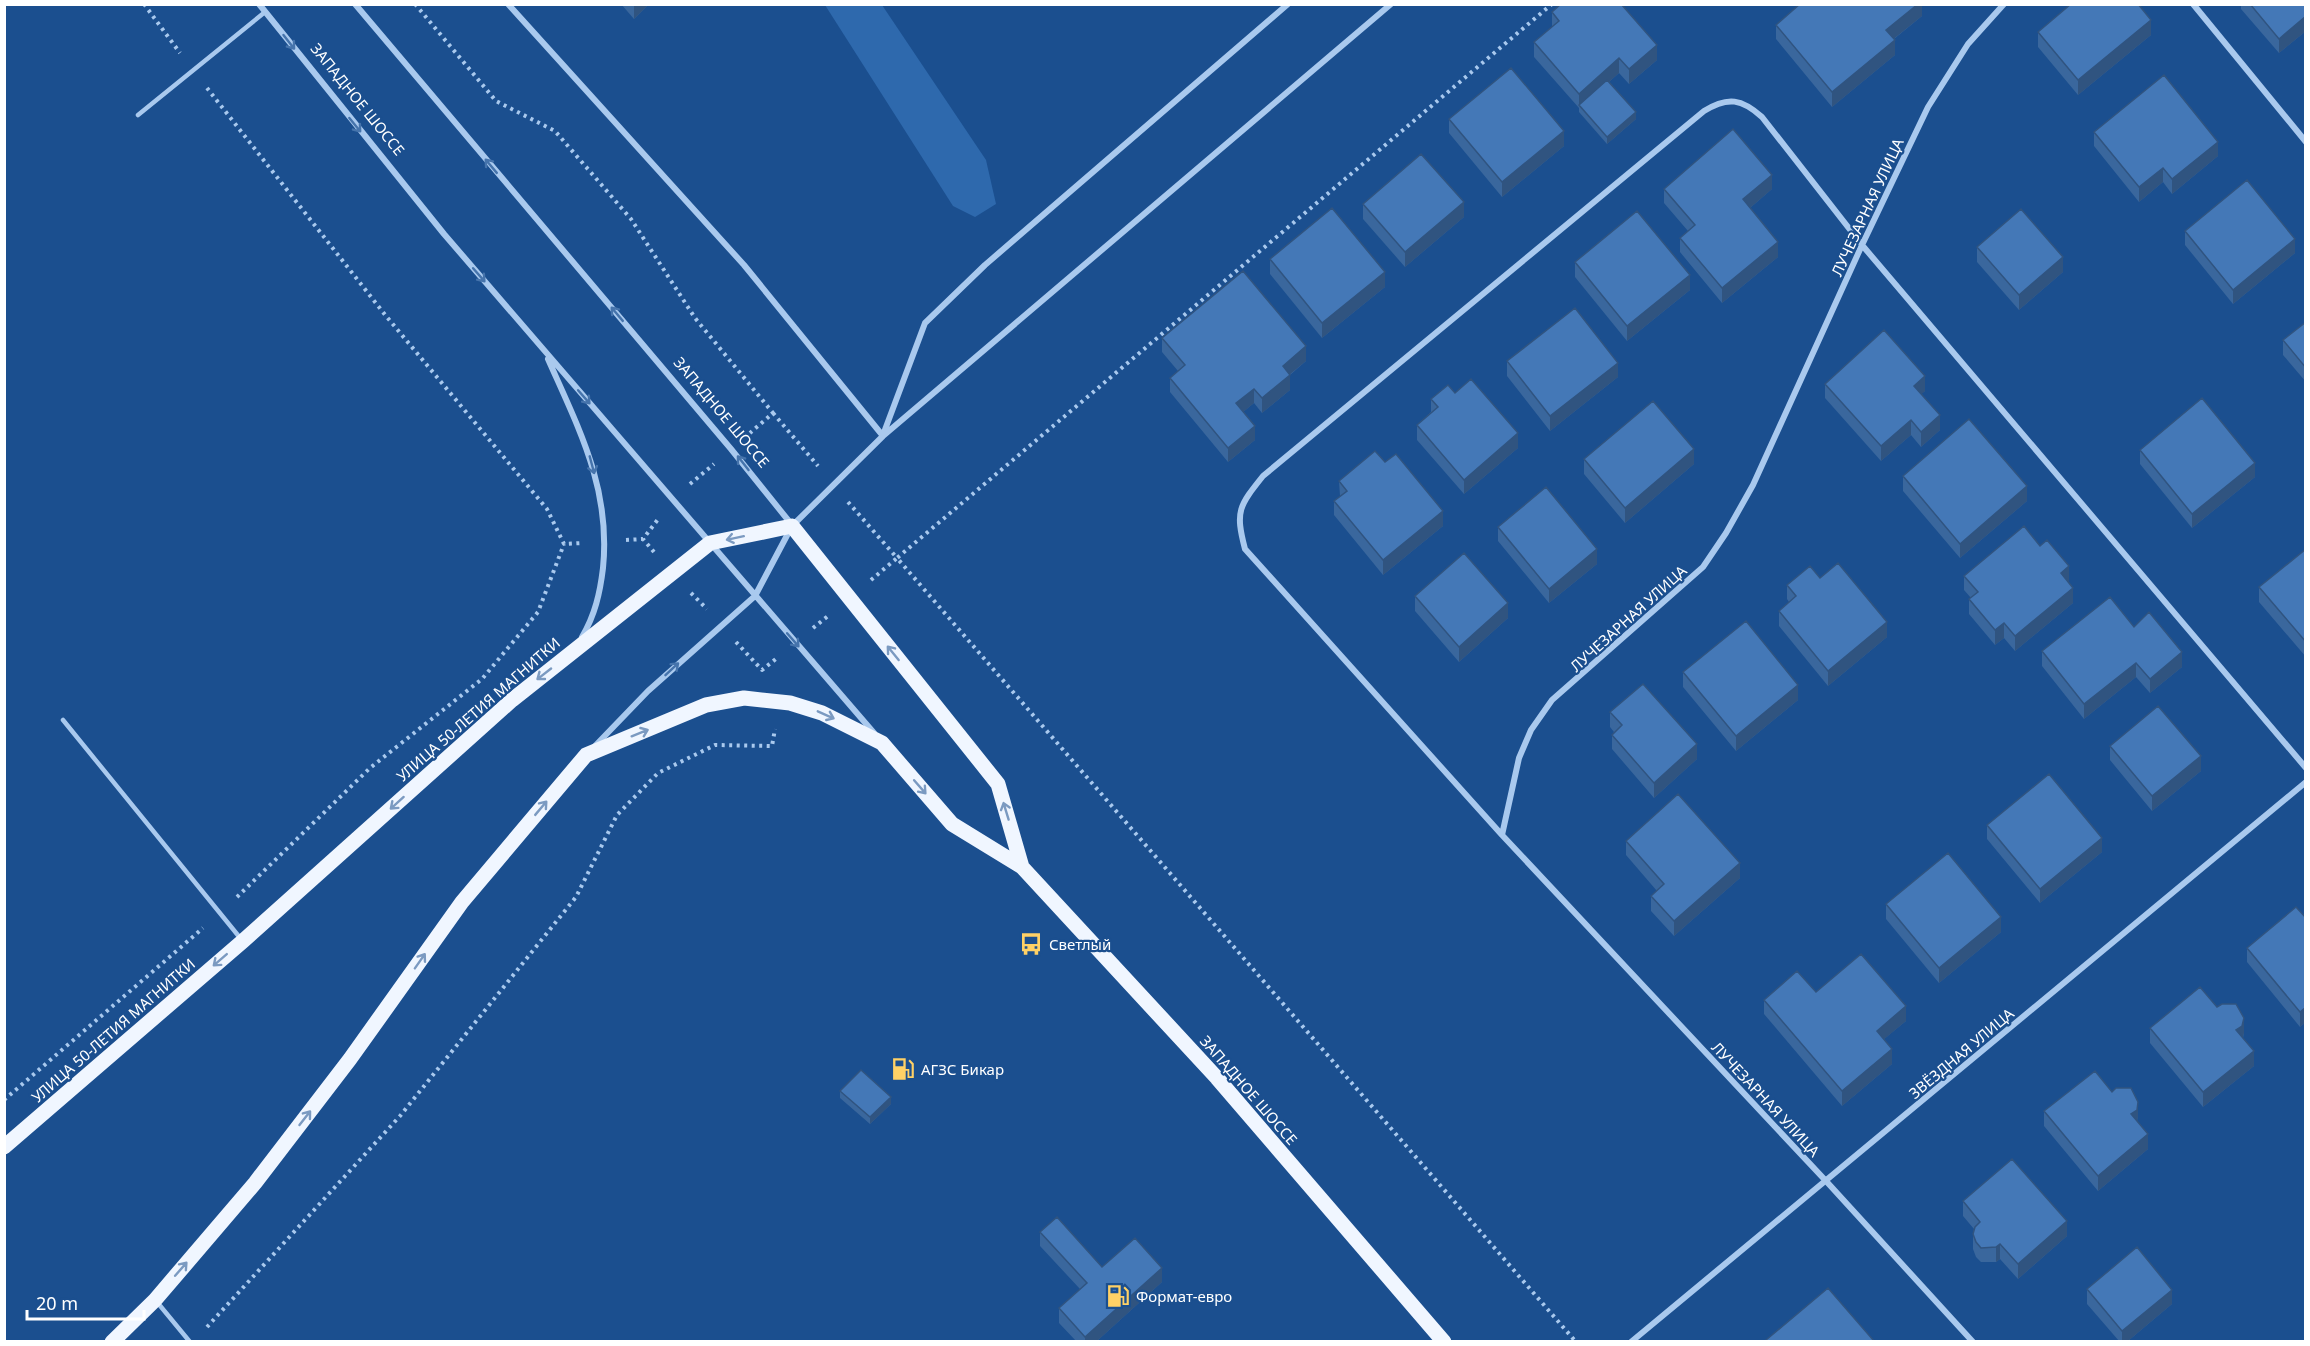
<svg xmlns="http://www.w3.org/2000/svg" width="2310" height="1346" viewBox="0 0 2310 1346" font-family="'Noto Sans',sans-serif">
	<rect width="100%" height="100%" fill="#1b4f8f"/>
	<path fill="#2e69ad" d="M825 5H882L986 160 996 204 975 217 953 206Z"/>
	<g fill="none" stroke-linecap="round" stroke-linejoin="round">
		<path stroke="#a9c9ee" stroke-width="4" stroke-dasharray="3 4.5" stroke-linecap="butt" d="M144 4 180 53
			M415 4 496 101 555 131 631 219 695 318 773 413 750 433
			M207 88 386 316 547 509 564 544 582 543
			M773 413 818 466
			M690 484 714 464
			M848 502 897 558 1552 4
			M626 540 643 539
			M654 552 643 539 659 518
			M871 580 897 558 1576 1342
			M691 593 707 609
			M813 628 828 616
			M736 642 762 670 777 658
			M237 897 370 768 482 679 538 612 564 544
			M4 1100 203 928
			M207 1327 400 1116 576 897 617 815 658 773 715 745 772 746 775 729"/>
		<path stroke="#a9c9ee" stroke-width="4.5" d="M138 115 265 12
			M63 720 241 939
			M157 1302 190 1342"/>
		<path stroke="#a9c9ee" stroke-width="6" d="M259 4 444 234 874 733
			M355 4 731 449 792 525
			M508 4 744 265 883 436
			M2193 4 2306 142
			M548 359C579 429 611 489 603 568 600 593 595 615 582 637
			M883 435 925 323 985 265 1288 4
			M595 746 648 691 755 596 792 526 883 436 1391 4
			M1502 835 1245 549C1235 511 1239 506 1263 476L1704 111C1728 96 1742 99 1762 117L1862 245 2306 768
			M1631 1342 2306 782
			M1973 1342 1826 1181 1502 835 1519 758 1531 730 1552 700 1703 567 1726 533 1753 485 1862 245 1928 107 1968 44 2004 4"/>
		<path stroke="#f0f6ff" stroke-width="15" d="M4 1147 243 941 512 700 710 543 792 526 998 784 1022 867
			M112 1342 155 1300 255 1183 350 1059 462 902 586 755 706 705 744 698 790 703 822 713 882 743 952 824 1022 867 1217 1078 1444 1342"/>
	</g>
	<path fill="#3a679d" d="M621 4H649L634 19Z
		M1922 4V16L1894 39 1895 55 1832 107 1776 39V25Z
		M2241 4H2306V31L2279 53 2241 9Z
		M1552 12 1657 60 1629 84 1619 73 1609 82 1636 119 1607 144 1579 112V108L1534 57V42L1552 27Z
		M2038 32 2151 35 2078 95 2038 47Z
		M1449 119 1564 146 1502 197 1449 133Z
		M2094 132 2218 156 2172 194 2163 182 2139 202 2094 146Z
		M1664 189H1772L1750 208 1778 257 1722 303 1680 252V238L1688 231 1664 203Z
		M1363 204 1464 217 1405 267 1363 219Z
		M2185 231 2295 253 2233 304 2185 245Z
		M1977 247 2063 272 2019 310 1977 262Z
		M1270 259 1385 287 1322 338 1270 274Z
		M1575 262 1690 290 1627 341 1575 277Z
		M2306 322V382L2283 355V340Z
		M1162 338 1306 361 1290 375V390L1262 413 1254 403 1243 412 1255 440 1228 462 1170 392V378L1178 371 1162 352Z
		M1507 361 1618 377 1550 431 1507 376Z
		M1825 384 1925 391 1921 394 1940 430 1921 447 1911 435 1881 461 1825 398Z
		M1455 393 1518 448 1464 494 1417 440V425L1431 412V399Z
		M2140 450 2255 477 2192 528 2140 464Z
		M1584 459 1694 464 1625 523 1584 474Z
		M1385 462 1443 526 1383 575 1334 515V501L1340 496 1339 481Z
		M1903 476 2027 501 1960 558 1903 491Z
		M1498 527 1597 564 1549 603 1498 541Z
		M2306 549V657L2259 602V587Z
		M1964 576 2069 581 2068 582 2073 603 2015 651 2004 638 1995 645 1969 614V599L1971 598 1964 590Z
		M1820 578 1887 637 1828 686 1779 626V611L1789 602 1787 599V585Z
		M1415 596 1508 618 1459 662 1415 611Z
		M2134 627 2182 667 2150 693 2136 677 2084 719 2042 666V651Z
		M1683 672 1798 700 1736 751 1683 687Z
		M1610 712 1697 759 1654 798 1612 749V735L1614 732 1610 727Z
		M2110 746 2201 771 2152 811 2110 760Z
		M1987 825 2102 852 2040 903 1987 839Z
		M1626 841 1740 878 1674 936 1651 911V896L1657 891 1626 855Z
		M1886 904 2001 932 1939 983 1886 919Z
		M2306 918V1022L2300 1027 2247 962V948Z
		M1816 992 1906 1021 1884 1039 1892 1064 1842 1106 1764 1014V1000Z
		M2217 1007 2244 1033 2243 1038 2254 1066 2203 1107 2150 1043V1028Z
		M840 1091 891 1104 870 1124 840 1098Z
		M2112 1092 2138 1116 2137 1121 2148 1149 2098 1191 2044 1126V1111Z
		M1963 1201 2067 1236 2018 1279 2000 1259 1996 1262H1981L1976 1257 1973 1249V1234L1974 1229 1963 1216Z
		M1040 1232 1102 1267 1162 1282 1097 1341H1076L1059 1323V1308L1080 1289 1040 1246Z
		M2087 1289 2172 1304 2128 1341H2119L2087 1304Z"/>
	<path fill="#305480" d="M634 4H649L634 19Z
		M1918 4H1922V16L1886 45V30Z
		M2306 16V31L2279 53V39Z
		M2151 20V35L2078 95V80Z
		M1895 40V55L1832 107V92Z
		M1657 45V60L1629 84V69Z
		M1619 58V73L1581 107 1579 105V94Z
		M1636 112V119L1607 144V137Z
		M1564 131V146L1502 197V182Z
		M2218 142V156L2172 194V179Z
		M2163 168V182L2139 202V187Z
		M1772 175V189L1743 214V199Z
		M1464 202V217L1405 267V252Z
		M2295 239V253L2233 304V290Z
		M1778 242V257L1722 303V288Z
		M2063 257V272L2019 310V295Z
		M1385 272V287L1322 338V323Z
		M1690 275V290L1627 341V326Z
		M1306 346V361L1283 380V366Z
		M1618 363V377L1550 431V416Z
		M1290 375V390L1262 413V398Z
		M1925 376V391L1914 401V386Z
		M1254 389V403L1236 418V403Z
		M1940 415V430L1921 447V432Z
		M1911 420V435L1881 461V446Z
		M1255 426V440L1228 462V448Z
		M1518 433V448L1464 494V480Z
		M1694 449V464L1625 523V508Z
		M2255 463V477L2192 528V514Z
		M2027 486V501L1960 558V544Z
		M1443 511V526L1383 575V560Z
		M1597 549V564L1549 603V589Z
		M2069 566V581L2061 588V573Z
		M2073 588V603L2015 651V636Z
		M1508 603V618L1459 662V647Z
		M1887 622V637L1828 686V671Z
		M2004 623V638L1995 645V630Z
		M2182 652V667L2150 693V679Z
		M2136 663V677L2084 719V704Z
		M1798 685V700L1736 751V736Z
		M1697 744V759L1654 798V783Z
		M2201 756V771L2152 811V796Z
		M2102 838V852L2040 903V889Z
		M1740 863V878L1674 936V921Z
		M2001 917V932L1939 983V968Z
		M1906 1006V1021L1877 1045V1031Z
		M2306 1007V1022L2300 1027V1012Z
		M2244 1018V1033L2242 1041 2236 1030Z
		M1892 1049V1064L1842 1106V1091Z
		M2254 1051V1066L2203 1107V1092Z
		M891 1097V1104L870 1124V1117Z
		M2138 1102V1116L2137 1124 2131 1114Z
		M2148 1134V1149L2098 1191V1176Z
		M2067 1221V1236L2018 1279V1264Z
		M2000 1244V1259L1996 1262V1247Z
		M1162 1268V1282L1097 1341H1085V1337Z
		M2172 1290V1304L2128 1341H2122V1331Z"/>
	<path fill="#4478b7" stroke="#305480" stroke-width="1.5" d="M1561 4H1621L1657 45 1629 69 1619 58 1579 94 1534 42 1559 21 1552 12Z
		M1800 4H1918L1886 30 1895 40 1832 92 1776 25Z
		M2071 4H2138L2151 20 2078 80 2038 32Z
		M2250 4H2306V16L2279 39Z
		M1511 68 1564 131 1502 182 1449 119Z
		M2164 75 2218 142 2172 179 2163 168 2139 187 2094 132Z
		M1607 80 1636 112 1607 137 1579 105Z
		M1733 129 1772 175 1743 199 1778 242 1722 288 1680 238 1695 225 1664 189Z
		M1421 154 1464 202 1405 252 1363 204Z
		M2247 180 2295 239 2233 290 2185 231Z
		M1332 208 1385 272 1322 323 1270 259Z
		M2021 209 2063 257 2019 295 1977 247Z
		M1637 211 1690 275 1627 326 1575 262Z
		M1243 271 1306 346 1283 366 1290 375 1262 398 1254 389 1236 403 1255 426 1228 448 1170 378 1185 365 1162 338Z
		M1575 308 1618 363 1550 416 1507 361Z
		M2306 322V368L2283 340Z
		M1884 330 1925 376 1914 386 1940 415 1921 432 1911 420 1881 446 1825 384Z
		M1471 379 1518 433 1464 480 1417 425 1438 407 1431 399 1448 385 1455 393Z
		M2202 398 2255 463 2192 514 2140 450Z
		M1653 401 1694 449 1625 508 1584 459Z
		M1969 419 2027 486 1960 544 1903 476Z
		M1375 451 1385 462 1396 454 1443 511 1383 560 1334 501 1347 491 1339 481Z
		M1546 487 1597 549 1549 589 1498 527Z
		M2024 526 2040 546 2047 540 2069 566 2061 573 2073 588 2015 636 2004 623 1995 630 1969 599 1978 592 1964 576Z
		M2306 549V642L2259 587Z
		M1464 553 1508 603 1459 647 1415 596Z
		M1838 563 1887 622 1828 671 1779 611 1796 596 1787 585 1810 566 1820 578Z
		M2110 597 2134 627 2149 612 2182 652 2150 679 2136 663 2084 704 2042 651Z
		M1746 621 1798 685 1736 736 1683 672Z
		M1643 684 1697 744 1654 783 1612 735 1622 725 1610 712Z
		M2158 706 2201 756 2152 796 2110 746Z
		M2049 774 2102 838 2040 889 1987 825Z
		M1678 794 1740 863 1674 921 1651 896 1664 884 1626 841Z
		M1948 853 2001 917 1939 968 1886 904Z
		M2296 907 2306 918V1007L2300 1012 2247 948Z
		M1861 954 1906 1006 1877 1031 1892 1049 1842 1091 1764 1000 1797 971 1816 992Z
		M2200 987 2217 1007 2222 1004H2236L2244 1018 2242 1026 2236 1030 2254 1051 2203 1092 2150 1028Z
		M861 1070 891 1097 870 1117 840 1091Z
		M2095 1071 2112 1092 2116 1088H2131L2138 1102 2137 1110 2131 1114 2148 1134 2098 1176 2044 1111Z
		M2012 1159 2067 1221 2018 1264 2000 1244 1996 1247 1981 1248 1976 1242 1973 1234 1975 1227 1980 1222 1963 1201Z
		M1057 1217 1102 1267 1135 1238 1162 1268 1085 1337 1059 1308 1087 1283 1040 1232Z
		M2137 1247 2172 1290 2122 1331 2087 1289Z
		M1828 1288 1874 1341H1767L1766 1340Z"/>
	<defs><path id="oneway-shaft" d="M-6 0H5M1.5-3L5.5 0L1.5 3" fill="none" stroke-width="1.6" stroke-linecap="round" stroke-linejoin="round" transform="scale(1.5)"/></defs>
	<g stroke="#4674ac">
		<use href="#oneway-shaft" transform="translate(289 42) rotate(52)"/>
		<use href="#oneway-shaft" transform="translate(355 125) rotate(51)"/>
		<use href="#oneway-shaft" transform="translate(491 166) rotate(-130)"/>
		<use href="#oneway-shaft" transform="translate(479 275) rotate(49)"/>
		<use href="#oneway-shaft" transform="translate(617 314) rotate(-130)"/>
		<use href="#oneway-shaft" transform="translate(584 397) rotate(49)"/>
		<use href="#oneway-shaft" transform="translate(743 463) rotate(-128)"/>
		<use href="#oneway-shaft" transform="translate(592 465) rotate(75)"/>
		<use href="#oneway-shaft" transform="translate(793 640) rotate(49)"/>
		<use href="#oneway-shaft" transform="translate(672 669) rotate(-43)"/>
	</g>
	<g stroke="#7b9ac1">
		<use href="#oneway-shaft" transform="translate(735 538) rotate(168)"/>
		<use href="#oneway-shaft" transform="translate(893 653) rotate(-129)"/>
		<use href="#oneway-shaft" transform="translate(544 674) rotate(142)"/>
		<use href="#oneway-shaft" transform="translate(826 715) rotate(24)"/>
		<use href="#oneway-shaft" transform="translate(640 733) rotate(-22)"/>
		<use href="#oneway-shaft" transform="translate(920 787) rotate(49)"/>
		<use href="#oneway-shaft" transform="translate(397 803) rotate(138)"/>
		<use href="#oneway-shaft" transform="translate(541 808) rotate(-50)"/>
		<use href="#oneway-shaft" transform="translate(1006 811) rotate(-107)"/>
		<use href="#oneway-shaft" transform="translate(220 960) rotate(139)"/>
		<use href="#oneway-shaft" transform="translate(420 961) rotate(-55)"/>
		<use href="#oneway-shaft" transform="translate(305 1118) rotate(-52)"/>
		<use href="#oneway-shaft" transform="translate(181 1269) rotate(-49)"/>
	</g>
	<defs>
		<g id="bus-bare" transform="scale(1.8)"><path d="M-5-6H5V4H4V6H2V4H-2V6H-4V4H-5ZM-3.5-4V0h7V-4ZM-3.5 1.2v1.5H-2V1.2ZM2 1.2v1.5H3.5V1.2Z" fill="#ffd166" stroke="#1b4f8f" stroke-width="2.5" paint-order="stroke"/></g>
		<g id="fuel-bare" transform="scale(1.8)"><path d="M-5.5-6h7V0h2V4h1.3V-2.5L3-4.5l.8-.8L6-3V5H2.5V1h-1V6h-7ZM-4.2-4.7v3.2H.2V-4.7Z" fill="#ffd166" stroke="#1b4f8f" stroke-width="2.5" paint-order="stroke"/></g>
	</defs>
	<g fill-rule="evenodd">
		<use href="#bus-bare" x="1031" y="944"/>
		<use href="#fuel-bare" x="903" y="1069"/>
		<use href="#fuel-bare" x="1118" y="1296"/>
	</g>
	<g text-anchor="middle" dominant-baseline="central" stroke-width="4.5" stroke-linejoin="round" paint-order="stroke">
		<g font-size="15" fill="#fff" stroke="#1b4f8f">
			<text transform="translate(358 99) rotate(51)">ЗАПАДНОЕ ШОССЕ</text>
			<text transform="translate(1867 207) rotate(-65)">ЛУЧЕЗАРНАЯ УЛИЦА</text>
			<text transform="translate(722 412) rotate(50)">ЗАПАДНОЕ ШОССЕ</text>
			<text transform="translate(1628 618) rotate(-42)">ЛУЧЕЗАРНАЯ УЛИЦА</text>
			<text transform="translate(478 709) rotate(-41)">УЛИЦА 50-ЛЕТИЯ МАГНИТКИ</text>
			<text transform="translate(113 1030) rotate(-41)">УЛИЦА 50-ЛЕТИЯ МАГНИТКИ</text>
			<text transform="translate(1961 1053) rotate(-40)">ЗВЁЗДНАЯ УЛИЦА</text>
			<text transform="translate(1249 1090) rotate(49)">ЗАПАДНОЕ ШОССЕ</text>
			<text transform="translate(1766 1099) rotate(47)">ЛУЧЕЗАРНАЯ УЛИЦА</text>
		</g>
		<g font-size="15" fill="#fff" stroke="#1b4f8f" text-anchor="start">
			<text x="1049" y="944">Светлый</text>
			<text x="921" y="1069">АГЗС Бикар</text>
			<text x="1136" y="1296">Формат-евро</text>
		</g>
	</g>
	<rect width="2310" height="1346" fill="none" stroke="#ffffff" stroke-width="12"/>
	<path d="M27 1310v9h117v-9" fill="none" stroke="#ffffff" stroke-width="3"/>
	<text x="36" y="1310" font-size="18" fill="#ffffff" stroke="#1b4f8f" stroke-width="4.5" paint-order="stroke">20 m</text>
</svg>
